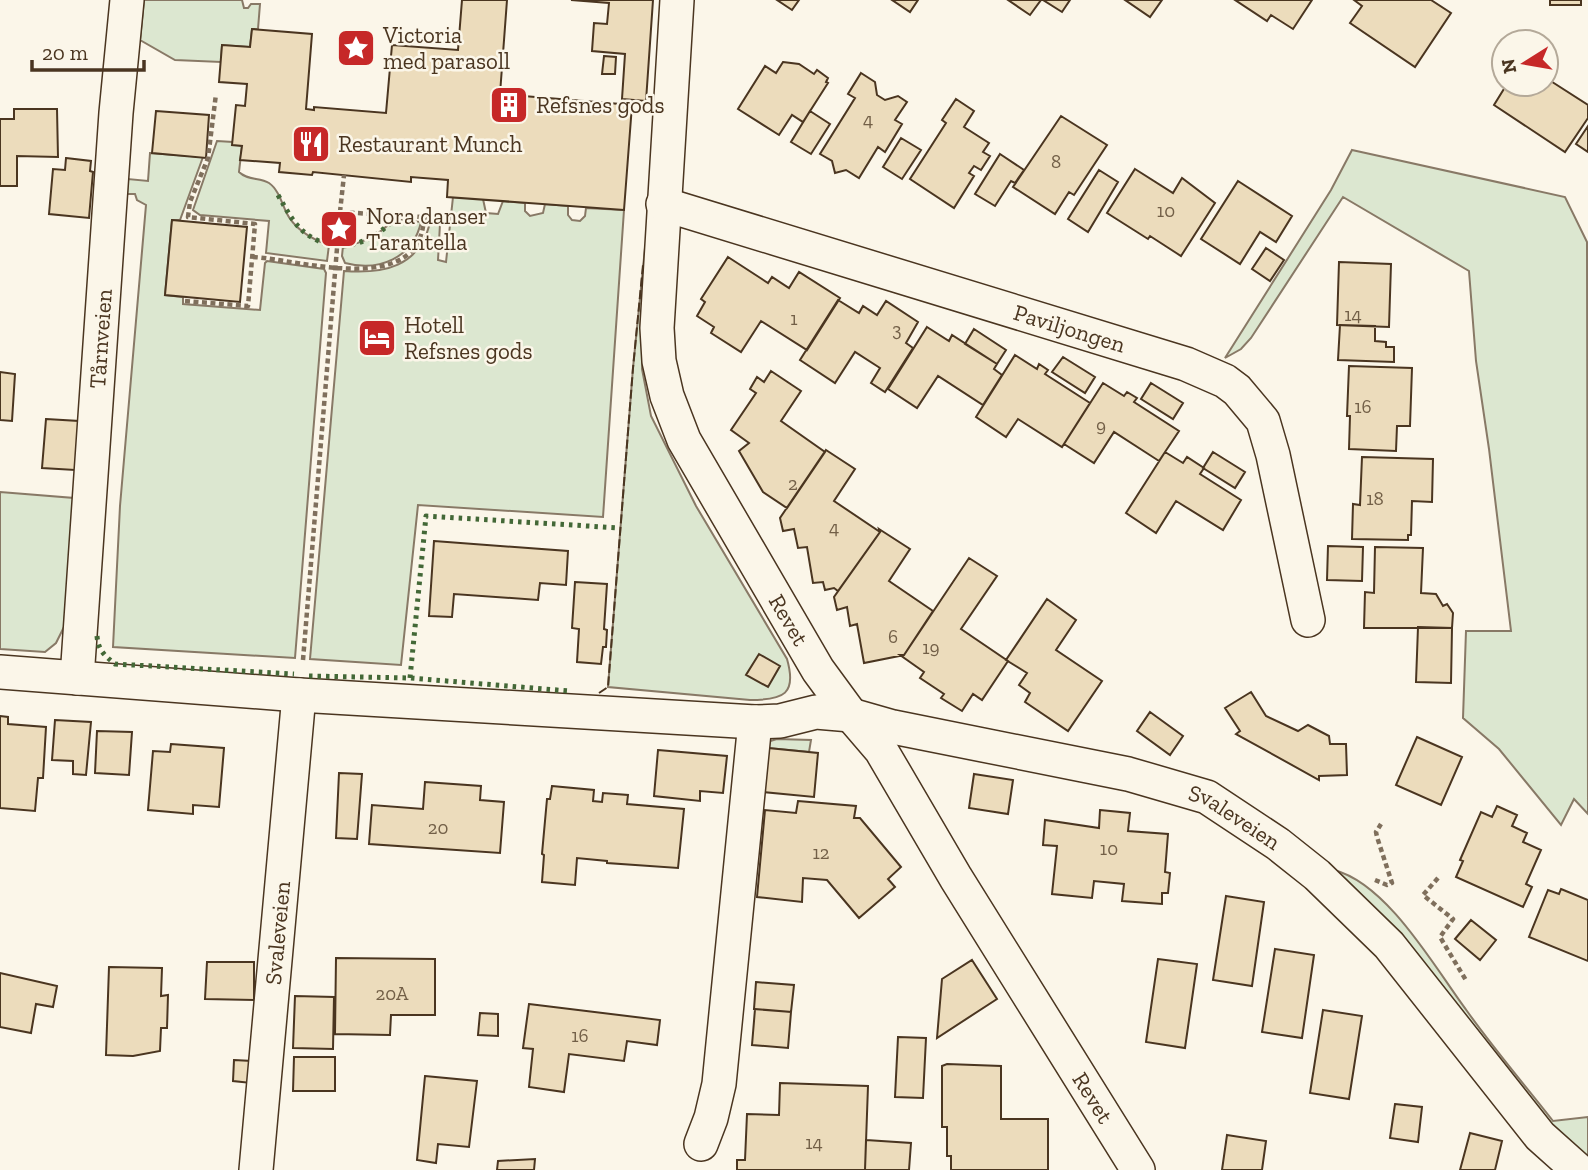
<svg xmlns="http://www.w3.org/2000/svg" width="1588" height="1170" viewBox="0 0 1588 1170" font-family="'Zilla Slab',serif">
	<rect width="100%" height="100%" fill="#fbf6e9"/>
	<path fill="#dce7d0" stroke="#887966" stroke-width="2" d="M144 0H242L244 8H248L251 4H260L258 29H252L250 47 222 45 221 62 175 60 140 40Z
		M217 141 233 142 242 146 239 172C248 181 260 177 269 183 278 189 282 203 286 212 295 230 311 239 329 245L327 261 266 253 269 221 200 215 193 210Z
		M1352 150 1565 197 1587 242 1588 814 1574 799 1561 825 1499 749 1463 718 1466 631H1511L1489 449 1476 361 1469 271 1343 197 1251 338 1241 349 1225 358 1331 190Z
		M150 153 203 157 180 220H172L165 295 183 297V304L260 310 265 263 267 261 324 269 326 273 295 658 113 647 120 506 146 205 137 200 135 194H127L128 179 148 181Z
		M453 197 483 199 486 213 498 214 503 201 525 203V211L530 216 543 213 545 204 568 206V215L572 220 580 221 585 216 586 208 624 210 603 517 418 505 401 665 310 659 344 271C384 274 419 267 430 223L440 224 438 260 446 262Z
		M394 219 421 222C413 258 379 272 345 263L342 256 343 246C365 243 379 235 394 219Z
		M645 248 642 369 651 416 696 506 787 659C797 694 784 700 750 700L608 687 633 368Z
		M0 492 74 498 64 627 56 643 45 652 0 649Z
		M777 739 811 740 809 752 768 748 767 742Z
		M1334 870C1388 884 1435 968 1467 1011 1494 1049 1524 1084 1553 1121L1588 1117V1165L1548 1131Z"/>
	<path fill="#ecdcbc" stroke="#4a3520" stroke-width="2" d="M462 0H507L500 94 632 105 624 210 447 197 448 180 411 177V182L313 172 312 175 279 172 280 163 240 160 242 146 232 145 236 105 245 106 247 84 219 82 222 45 250 47 252 29 312 34 306 109 314 110V107L386 113 392 45 458 50Z
		M571 0H653L646 101 622 99 625 54 592 51 594 23 607 24 609 3Z
		M777 0H799L792 10Z
		M892 0H918L910 12Z
		M1008 0H1041L1030 15Z
		M1043 0H1070L1062 12Z
		M1125 0H1162L1150 17Z
		M1235 0H1312L1293 29 1271 15 1267 21Z
		M1354 0H1431L1451 13 1415 67 1350 23 1362 6Z
		M1550 0H1581V5H1550Z
		M604 56 616 57 615 74H602Z
		M783 62 799 64 814 74 817 70 828 78 826 82 828 83 803 122 792 115 779 135 738 109 765 66 776 73Z
		M861 73 875 82 877 95 885 100 898 96 907 102 895 120 902 124 885 152 878 147 859 178 846 170 835 173 832 161 820 154 855 98 848 94Z
		M1546 78 1588 105V118L1565 152 1494 105 1507 84H1546Z
		M956 99 974 111 964 127 989 143 983 152 990 156 981 170 974 166 969 173 974 176 954 208 910 179 946 123 942 120Z
		M14 109H57L58 157 17 156V186H0V119H14Z
		M156 111 209 115 206 158 152 153Z
		M810 111 830 124 811 154 791 142Z
		M1061 116 1107 145 1074 195 1069 192 1055 214 1013 187Z
		M1588 126V152L1576 144Z
		M901 138 921 150 902 179 883 167Z
		M1000 154 1024 170 1015 183 1011 181 995 206 975 194Z
		M66 158 91 161 90 171 93 172 89 218 49 214 53 169 65 170Z
		M1135 169 1173 193 1182 178 1215 203 1181 256 1150 236 1148 239 1107 213Z
		M1099 170 1118 182 1088 232 1068 219Z
		M1238 181 1292 216 1276 242 1260 232 1240 264 1201 239Z
		M172 220 247 227 240 302 165 295Z
		M1266 248 1284 260 1270 281 1252 269Z
		M728 257 768 283 772 277 789 288 799 272 840 298 807 350 761 321 741 352 711 333 714 327 697 316 705 302 701 299Z
		M1339 262 1391 264 1389 327 1337 325Z
		M838 300 859 313 863 306 877 315 886 301 918 322 906 343 913 348 885 392 871 383 880 368 855 352 835 383 800 360Z
		M1340 325 1375 326V341L1386 342V347H1394V362L1338 360Z
		M927 327 949 341 952 335 997 364 994 369 1002 375 983 405 938 376 917 408 888 389Z
		M974 329 1006 350 997 364 965 344Z
		M1015 355 1037 369 1039 364 1048 370 1045 374 1090 403 1062 447 1018 419 1006 437 976 417Z
		M1063 357 1095 377 1085 393 1052 372Z
		M1349 366 1412 368 1410 426H1397L1396 451 1349 449 1350 416H1347Z
		M771 371 801 391 781 421 825 452 787 508 763 492 739 451 749 443 731 430 756 393 750 389 757 377 764 382Z
		M0 372 15 374 12 421 0 420Z
		M1103 383 1124 396 1127 392 1137 398 1134 402 1179 431 1159 461 1114 432 1094 463 1064 444Z
		M1151 383 1183 403 1173 419 1141 399Z
		M46 419 79 421 75 470 42 468Z
		M826 450 855 469 834 501 880 532 838 591 834 588 825 590 823 582 813 583 807 547 798 548 794 529 783 531 780 518Z
		M1165 452 1183 463 1187 457 1204 468 1200 474 1241 500 1223 530 1176 501 1156 533 1126 513Z
		M1213 452 1245 472 1235 488 1203 468Z
		M1362 457 1433 459 1432 502 1412 501 1411 535H1408V540L1352 539 1353 504 1360 505Z
		M879 529 910 549 889 581 933 611 904 655 864 663 857 624 850 626 847 607 837 610 834 597 880 532Z
		M434 541 568 551 566 585 540 583 538 600 454 594 452 617 429 616Z
		M1328 546 1363 547 1362 581 1327 580Z
		M1375 547 1423 548 1421 593 1436 594 1443 606 1447 604 1453 613 1452 628H1364L1365 592 1374 593Z
		M969 558 997 576 961 629 1008 661 982 700 973 694 962 711 941 698 944 694 920 678 924 672 900 655H904Z
		M575 582 607 584 604 629 607 630 606 647H603L601 664 577 662 579 629 572 628Z
		M1047 599 1076 620 1056 650 1102 681 1068 731 1025 702 1030 693 1019 685 1027 673 1006 660Z
		M1418 627 1452 628 1451 683 1416 682Z
		M759 654 780 666 768 687 746 675Z
		M1251 692 1266 716 1298 731 1308 725 1329 736 1330 744H1346L1347 775 1319 776V780L1236 734 1240 731 1225 708Z
		M1150 712 1183 736 1170 755 1137 731Z
		M0 716 8 717V724L46 727 43 778H38L35 811 0 808Z
		M55 720 91 722 86 775 73 774V761L52 760Z
		M97 731 132 732 129 775 95 773Z
		M1417 737 1462 757 1441 805 1396 785Z
		M171 744 224 748 219 807 193 805V814L148 810 153 751 170 752Z
		M768 748 818 753 814 797 763 792Z
		M658 750 727 756 723 793 700 791V801L654 796Z
		M339 773 362 774 357 839 336 838Z
		M974 774 1013 780 1008 814 969 808Z
		M425 782 481 786 480 800 504 802 500 853 369 844 372 805 423 809Z
		M552 786 594 790 593 801 602 802 603 793 628 795 627 804 684 809 678 868 607 863V861L577 858 575 885 542 882 544 855 542 854 547 799H550Z
		M798 801 856 806 854 818H860L901 867 888 879 895 887 859 918 827 880 803 878 802 902 757 897 765 810 796 813Z
		M1497 806 1517 815 1512 826 1527 833 1523 842 1541 850 1526 884 1532 887 1523 907 1456 877 1463 861 1460 860 1481 812 1492 817Z
		M1100 810 1130 813 1128 831 1168 834 1165 872 1170 873 1168 893H1162V904L1122 901 1124 884 1094 881 1092 898 1052 894 1057 846 1043 845 1045 820 1099 828Z
		M1561 889 1588 900V961L1529 937 1548 890 1559 894Z
		M1226 896 1264 902 1252 986 1213 980Z
		M1471 920 1496 940 1480 960 1455 939Z
		M1275 949 1314 955 1302 1038 1262 1032Z
		M336 958 435 959V1015H391L390 1035 335 1034Z
		M1158 959 1197 964 1185 1048 1146 1042Z
		M972 960 997 999 937 1038 942 979Z
		M207 962H254V1000L205 999Z
		M109 967 162 968 161 996 168 995 167 1028H161L160 1051 133 1056 106 1055Z
		M0 973 57 986 53 1007 36 1004 31 1033 0 1027Z
		M756 982 794 985 791 1012 754 1009Z
		M295 996 334 997 333 1049 293 1048Z
		M529 1004 660 1020 657 1045 627 1041 624 1061 569 1054 564 1092 529 1087 533 1049 523 1048Z
		M755 1009 791 1012 788 1048 752 1045Z
		M1323 1010 1362 1016 1349 1099 1310 1093Z
		M480 1013 498 1014V1036L478 1035Z
		M898 1037 926 1038 923 1098 895 1097Z
		M294 1057H335V1091H293Z
		M234 1060 252 1061 251 1083 233 1081Z
		M947 1064 1001 1066V1119H1048V1170H951V1156H947V1127H942V1066Z
		M425 1076 477 1081 469 1147 438 1144 436 1163 417 1160Z
		M780 1083 868 1086 865 1170H737V1160H745L747 1114 779 1115Z
		M1395 1104 1422 1107 1418 1142 1390 1138Z
		M1470 1133 1502 1141 1495 1170H1460Z
		M1227 1135 1266 1141 1262 1170H1222Z
		M866 1140 911 1143 909 1170H865Z
		M535 1159 534 1170H497L498 1161Z"/>
	<g fill="none" stroke-linecap="round" stroke-linejoin="round">
		<g stroke="#4a3520" stroke-width="36">
			<g id="street">
				<path id="s1" d="M677 0 657 328 659 361 667 396 684 440 818 670 851 715 881 750 956 878 1138 1170"/>
				<path id="s2" d="M663 204 1186 364 1225 381 1237 390 1263 421 1273 455 1308 620"/>
				<path id="s3" d="M0 672 299 695 755 722 780 721 816 712 851 715 893 727 1128 774 1207 797 1278 844 1317 875 1389 945 1540 1136 1578 1170"/>
				<path id="s4" d="M77 678 116 113 127 0"/>
				<path d="M701 1144 711 1118 719 1084 755 722"/>
				<path id="s5" d="M256 1170 299 695"/>
			</g>
		</g>
		<path stroke="#7f6f5c" stroke-width="4.5" stroke-dasharray="5 3.5" stroke-linecap="butt" d="M340 212 344 175
			M253 257C302 260 420 298 424 218
			M185 301 248 306 255 224 188 217 190 202 208 158 216 94
			M303 660 340 212 437 218
			M1438 878 1423 895 1453 919 1440 937 1467 982
			M1375 880 1387 885 1392 883 1377 837 1376 832 1381 824"/>
		<use href="#street" stroke="#fbf6e9" stroke-width="33"/>
		<path stroke="#436837" stroke-width="5" stroke-dasharray="3.5 5" stroke-linecap="butt" d="M278 195C293 221 299 235 329 245
			M343 246C365 243 379 235 394 219L400 220
			M97 636C98 650 105 656 115 664L294 674
			M309 676 410 678 569 691
			M410 678 426 516 620 528"/>
		<path stroke="#4a3520" stroke-width="2" stroke-dasharray="9 3.5" stroke-linecap="butt" d="M599 693 608 687 633 368 643 265"/>
	</g>
	<defs>
		<g id="sight-square" transform="scale(2.0125)"><rect x="-9" y="-9" width="18" height="18" rx="4" fill="#c62828" stroke="#fbf6e9"/><path d="M0-6L1.8-2.2L6-1.7L2.9 1.2L3.7 5.4L0 3.3L-3.7 5.4L-2.9 1.2L-6-1.7L-1.8-2.2Z" fill="#fff"/></g>
		<g id="building-square" transform="scale(2.0125)"><rect x="-9" y="-9" width="18" height="18" rx="4" fill="#c62828" stroke="#fbf6e9"/><path d="M-4-6H4V6H1V3H-1V6H-4ZM-2.5-4.3h1.7v1.8h-1.7ZM.8-4.3h1.7v1.8H.8ZM-2.5-1h1.7V.8h-1.7ZM.8-1h1.7V.8H.8Z" fill="#fff"/></g>
		<g id="restaurant-square" transform="scale(2.0125)"><rect x="-9" y="-9" width="18" height="18" rx="4" fill="#c62828" stroke="#fbf6e9"/><path d="M-5-6h1v4h1v-4h1v4h1v-4h1v5L-1.5 .5V6h-2V.5L-5-1ZM5-6V6H3V1.5H1.5Q1.5-4 5-6Z" fill="#fff"/></g>
		<g id="hotel-square" transform="scale(2.0125)"><rect x="-9" y="-9" width="18" height="18" rx="4" fill="#c62828" stroke="#fbf6e9"/><path d="M-6-4.5h1.5V1H6V5H4.5V3h-9V5H-6ZM-4 0a1.8 1.8 0 1 1 3.6 0ZM.5 0V-2.5h3Q6-2.5 6 0Z" fill="#fff"/></g>
	</defs>
	<g fill-rule="evenodd">
		<use href="#sight-square" x="356" y="48"/>
		<use href="#building-square" x="509" y="105"/>
		<use href="#restaurant-square" x="311" y="144"/>
		<use href="#sight-square" x="339" y="229"/>
		<use href="#hotel-square" x="377" y="338"/>
	</g>
	<g text-anchor="middle" dominant-baseline="central" stroke-width="5" stroke-linejoin="round" paint-order="stroke">
		<g font-size="19" fill="#725f47">
			<text x="868" y="119">4</text>
			<text x="1056" y="161">8</text>
			<text x="1166" y="210">10</text>
			<text x="1353" y="314">14</text>
			<text x="794" y="318">1</text>
			<text x="897" y="329">3</text>
			<text x="1363" y="406">16</text>
			<text x="1101" y="425">9</text>
			<text x="793" y="483">2</text>
			<text x="1375" y="498">18</text>
			<text x="834" y="527">4</text>
			<text x="893" y="636">6</text>
			<text x="931" y="647">19</text>
			<text x="438" y="827">20</text>
			<text x="1109" y="848">10</text>
			<text x="821" y="852">12</text>
			<text x="392" y="993">20A</text>
			<text x="580" y="1035">16</text>
			<text x="814" y="1142">14</text>
		</g>
		<g font-size="23" fill="#4a3520" stroke="#fbf6e9" text-anchor="start">
			<text x="383" y="35">Victoria<tspan x="383" dy="26">med parasoll</tspan></text>
			<text x="536" y="105">Refsnes gods</text>
			<text x="338" y="144">Restaurant Munch</text>
			<text x="366" y="216">Nora danser<tspan x="366" dy="26">Tarantella</tspan></text>
			<text x="404" y="325">Hotell<tspan x="404" dy="26">Refsnes gods</tspan></text>
		</g>
		<g font-size="23" fill="#4a3520" stroke="#fbf6e9">
			<text stroke="none"><textPath href="#s2" startOffset="425">Paviljongen</textPath></text>
			<text stroke="none"><textPath href="#s4" startOffset="340">Tårnveien</textPath></text>
			<text stroke="none"><textPath href="#s1" startOffset="653">Revet</textPath></text>
			<text stroke="none"><textPath href="#s3" startOffset="1253">Svaleveien</textPath></text>
			<text stroke="none"><textPath href="#s5" startOffset="238">Svaleveien</textPath></text>
			<text stroke="none"><textPath href="#s1" startOffset="1220">Revet</textPath></text>
		</g>
	</g>
	<g transform="translate(1525 63) rotate(259)"><circle r="33" fill="#fbf6e9" stroke="#b4a999" stroke-width="2"/>
	<path d="M0-5L12 26L0 18L-12 26Z" fill="#c62828"/>
	<text y="-10" font-size="19" font-weight="bold" text-anchor="middle" fill="#4a3520">N</text>
	</g>
	<path d="M32 60v10h112v-10" fill="none" stroke="#4a3520" stroke-width="3.5"/>
	<text x="42" y="60" font-size="21" fill="#4a3520" stroke="#fbf6e9" stroke-width="5" paint-order="stroke">20 m</text>
</svg>
